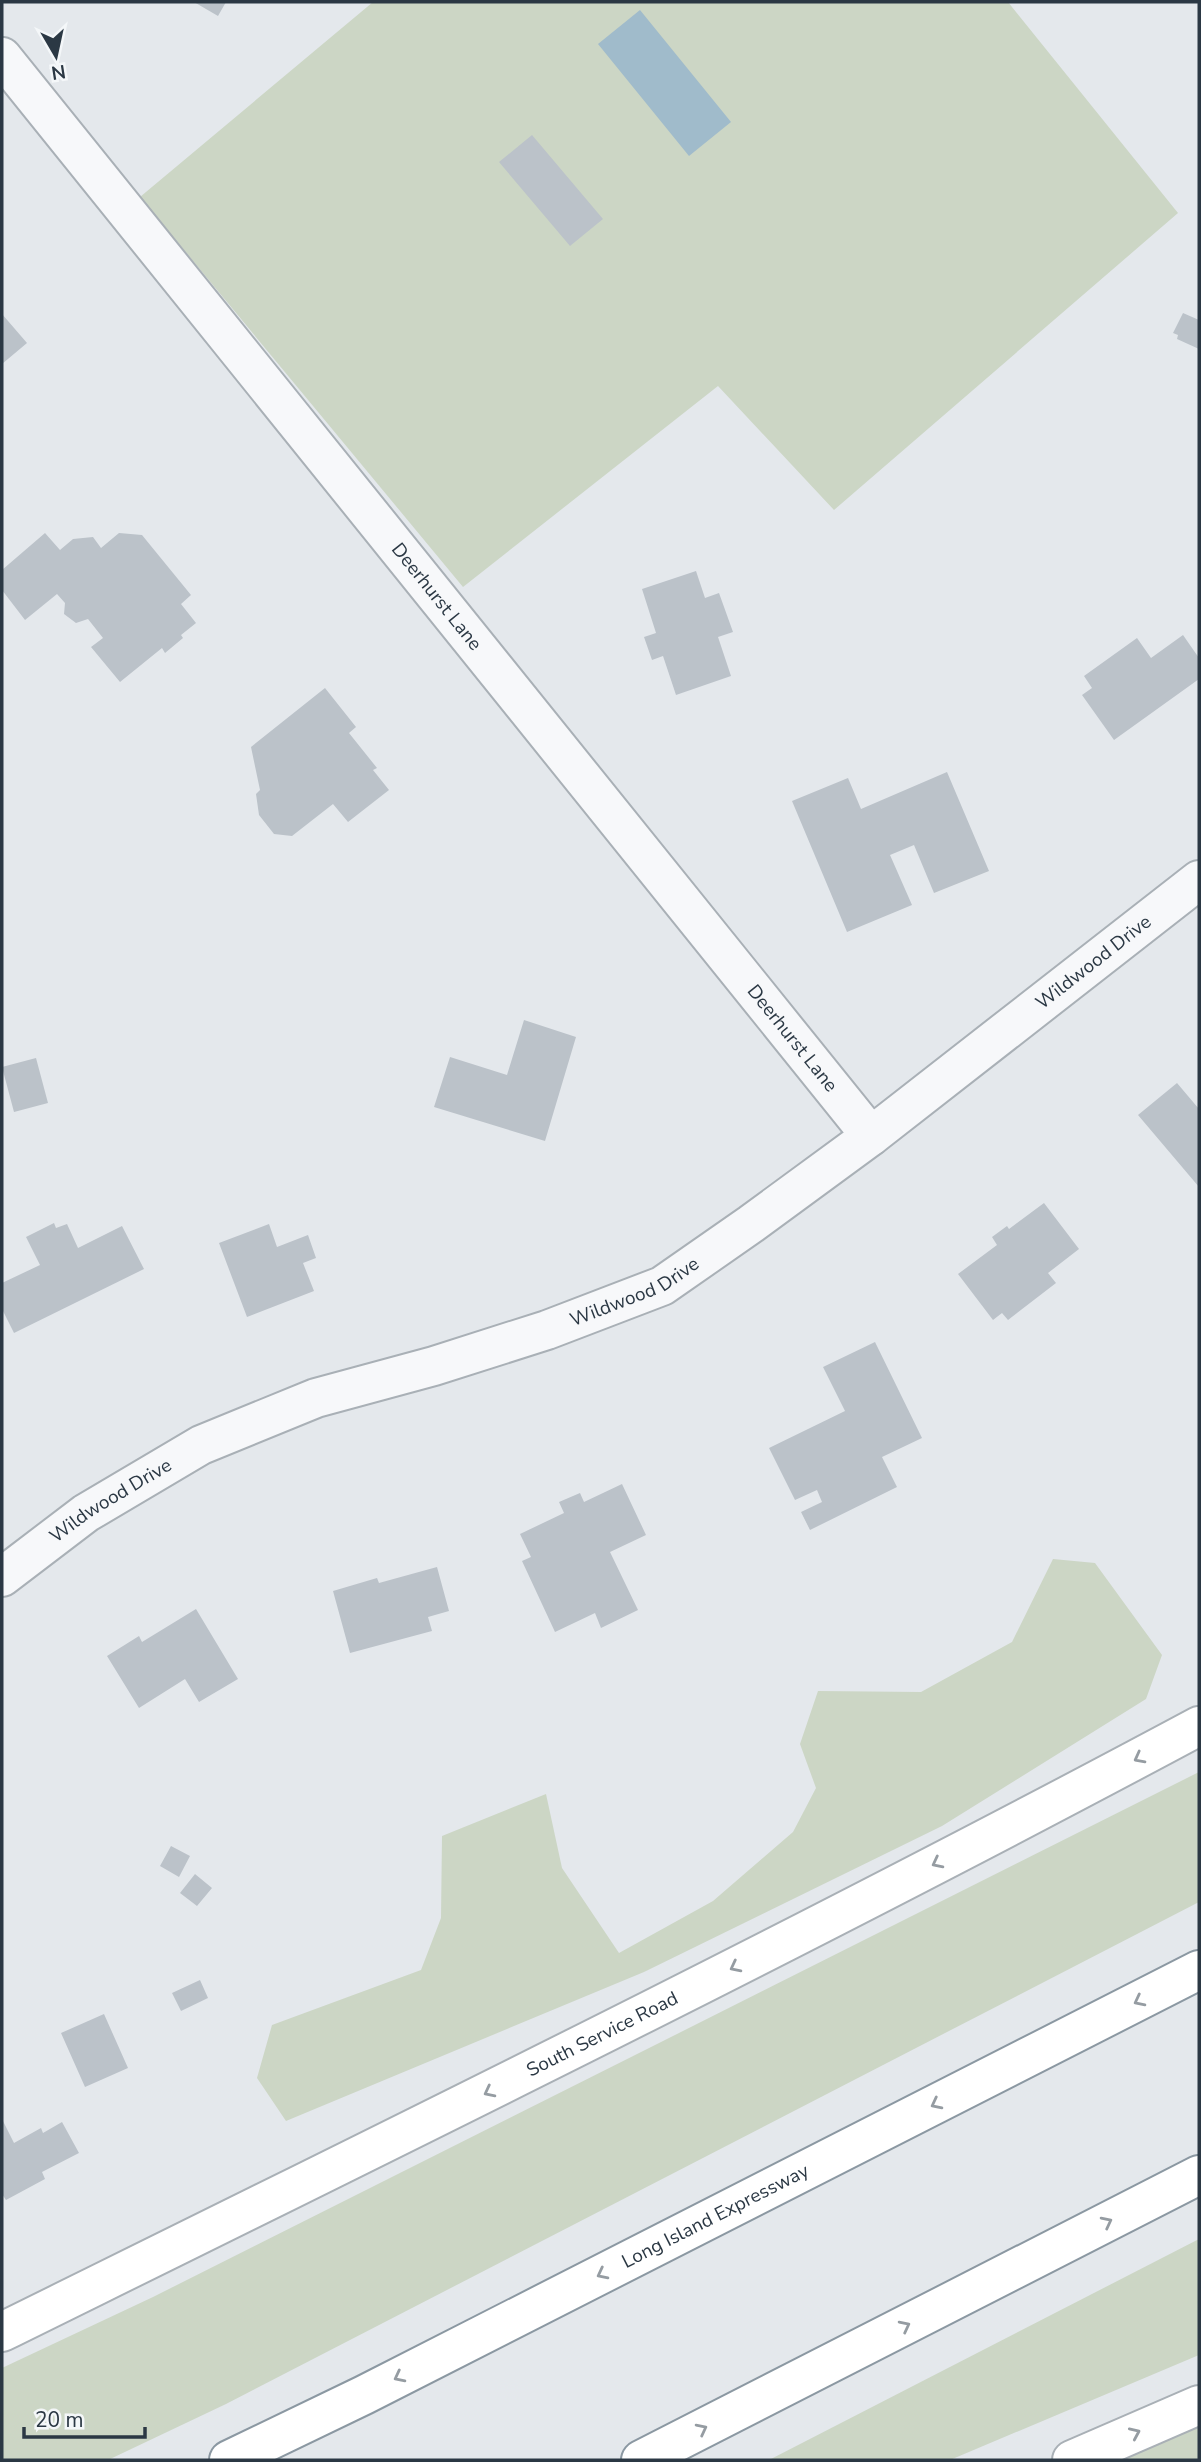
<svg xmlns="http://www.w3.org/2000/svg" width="1201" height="2462" viewBox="0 0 1201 2462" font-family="'Nunito Sans',sans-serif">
	<rect width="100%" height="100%" fill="#e4e8ec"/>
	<path fill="#ccd6c5" d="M373 2H1008L1178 213 834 510 718 386 463 587 140 197Z
		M1053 1559 1095 1563 1162 1655 1146 1699 942 1826 644 1972 286 2121 257 2078 272 2025 421 1970 441 1918 442 1836 546 1794 562 1868 619 1953 713 1901 793 1832 816 1788 800 1744 818 1691 921 1692 1012 1642Z
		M1199 1772V1902L226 2404 108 2460H2V2368L153 2297Z
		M1199 2239V2355L950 2460H769Z
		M1199 2419V2460H1116Z"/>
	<path fill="#a0bbcb" d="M640 10 731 122 689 156 598 44Z"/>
	<path fill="#bbc2c9" d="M194 2H226L218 16Z
		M532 135 603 219 570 246 499 162Z
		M1183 313 1199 320V349L1177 339 1178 335 1173 333Z
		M2 314 27 343 2 364Z
		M45 533 60 550 73 539 93 537 101 548 119 533 142 535 191 595 181 604 196 623 181 635 183 638 165 653 162 648 120 682 91 647 103 638 88 619 76 623 64 614 65 603 57 594 25 620 2 590V570Z
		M696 571 705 598 719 593 733 632 718 637 731 676 676 695 663 656 652 660 644 637 656 633 642 589Z
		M1183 635 1199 658V679L1114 740 1082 695 1092 688 1084 676 1137 638 1151 658Z
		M325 688 356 727 349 733 377 768 373 770 389 790 348 822 333 804 292 836 274 834 259 815 256 794 260 790 251 747Z
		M947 772 989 871 934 893 914 845 890 855 912 905 847 932 792 801 848 778 861 809Z
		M524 1020 576 1037 545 1141 434 1107 450 1057 507 1075Z
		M36 1058 48 1103 14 1112 2 1067Z
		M1177 1083 1199 1109V1187L1138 1115Z
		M1044 1203 1079 1249 1048 1273 1056 1283 1008 1320 1002 1313 993 1320 958 1274 997 1245 992 1237 1007 1226 1009 1229Z
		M54 1223 56 1228 67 1224 78 1248 122 1226 144 1269 14 1333 2 1309V1283L40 1265 26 1237Z
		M269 1224 277 1247 308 1235 316 1258 303 1263 314 1291 247 1317 219 1243Z
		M875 1342 922 1438 882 1457 897 1487 810 1530 801 1512 822 1502 817 1490 795 1500 769 1448 845 1411 823 1367Z
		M622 1484 646 1535 610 1552 638 1610 601 1628 595 1613 555 1632 522 1561 531 1557 520 1534 564 1513 559 1502 580 1493 584 1502Z
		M437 1567 449 1611 428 1617 432 1631 350 1653 333 1591 377 1578 379 1583Z
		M196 1609 238 1679 199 1702 185 1679 139 1708 107 1656 139 1636 142 1642Z
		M171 1846 190 1856 179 1877 160 1866Z
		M195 1874 212 1888 197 1906 180 1893Z
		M200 1980 208 1998 181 2011 172 1993Z
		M104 2014 128 2068 85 2087 61 2033Z
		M2 2119 14 2143 41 2128 43 2133 62 2122 79 2153 42 2172 45 2179 6 2200 2 2194Z"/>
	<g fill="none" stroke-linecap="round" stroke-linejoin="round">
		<g stroke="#a9b0b6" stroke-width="42">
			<g id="street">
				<path id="s1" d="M2 57 871 1136"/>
				<path id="s2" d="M2 1577 86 1513 201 1445 316 1398 434 1366 547 1330 662 1286 751 1224 871 1136 1199 880"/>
			</g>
		</g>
		<g stroke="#a9b0b6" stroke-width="42">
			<g id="secondary">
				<path id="s3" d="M2 2332C403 2134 805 1937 1199 1726"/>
				<path d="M1072 2460 1199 2405"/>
			</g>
		</g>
		<g stroke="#8b98a2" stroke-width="42">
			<g id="highway">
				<path id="s4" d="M229 2460 364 2395 1199 1970"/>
				<path d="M641 2460 1199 2175"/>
			</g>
		</g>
		<use href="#street" stroke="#f7f8fa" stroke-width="38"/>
		<use href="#secondary" stroke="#fff" stroke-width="38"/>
		<use href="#highway" stroke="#fff" stroke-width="38"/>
	</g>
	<defs><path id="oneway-chevron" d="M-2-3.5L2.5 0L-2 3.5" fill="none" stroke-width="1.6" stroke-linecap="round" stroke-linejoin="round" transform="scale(1.75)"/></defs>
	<g stroke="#959ca2">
		<use href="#oneway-chevron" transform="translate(1139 1758) rotate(152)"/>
		<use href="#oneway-chevron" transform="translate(937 1863) rotate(153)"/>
		<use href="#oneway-chevron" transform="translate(735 1967) rotate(153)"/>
		<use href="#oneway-chevron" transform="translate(1139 2001) rotate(153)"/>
		<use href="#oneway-chevron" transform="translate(489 2092) rotate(153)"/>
		<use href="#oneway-chevron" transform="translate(936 2104) rotate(153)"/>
		<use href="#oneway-chevron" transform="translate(1107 2222) rotate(-27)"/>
		<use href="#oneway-chevron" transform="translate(602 2274) rotate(153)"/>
		<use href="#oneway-chevron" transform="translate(905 2326) rotate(-27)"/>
		<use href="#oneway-chevron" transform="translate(399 2377) rotate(153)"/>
		<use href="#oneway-chevron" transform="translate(702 2429) rotate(-27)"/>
		<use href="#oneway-chevron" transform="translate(1135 2433) rotate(-24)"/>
	</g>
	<g text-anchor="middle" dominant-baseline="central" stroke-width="7" stroke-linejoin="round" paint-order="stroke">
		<g font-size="19" fill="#2b3844" stroke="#f4f7f9">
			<text stroke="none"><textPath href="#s1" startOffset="693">Deerhurst Lane</textPath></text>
			<text stroke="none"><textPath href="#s2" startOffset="1267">Wildwood Drive</textPath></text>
			<text stroke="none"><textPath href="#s1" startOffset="1260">Deerhurst Lane</textPath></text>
			<text stroke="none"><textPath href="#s2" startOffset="700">Wildwood Drive</textPath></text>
			<text stroke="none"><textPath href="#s2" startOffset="133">Wildwood Drive</textPath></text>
			<text stroke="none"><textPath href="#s3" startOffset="670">South Service Road</textPath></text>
			<text stroke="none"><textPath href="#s4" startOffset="544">Long Island Expressway</textPath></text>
		</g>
	</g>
	<rect width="1201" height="2462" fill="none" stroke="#2b3844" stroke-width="7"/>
	<g transform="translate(56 56) rotate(171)" stroke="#f4f7f9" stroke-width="5" paint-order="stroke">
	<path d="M0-5L12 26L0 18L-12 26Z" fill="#2b3844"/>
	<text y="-10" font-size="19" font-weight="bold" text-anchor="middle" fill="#2b3844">N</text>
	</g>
	<path d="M24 2427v10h121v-10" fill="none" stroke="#2b3844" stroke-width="3.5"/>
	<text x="35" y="2427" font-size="21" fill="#2b3844" stroke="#f4f7f9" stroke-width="5" paint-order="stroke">20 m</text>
</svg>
